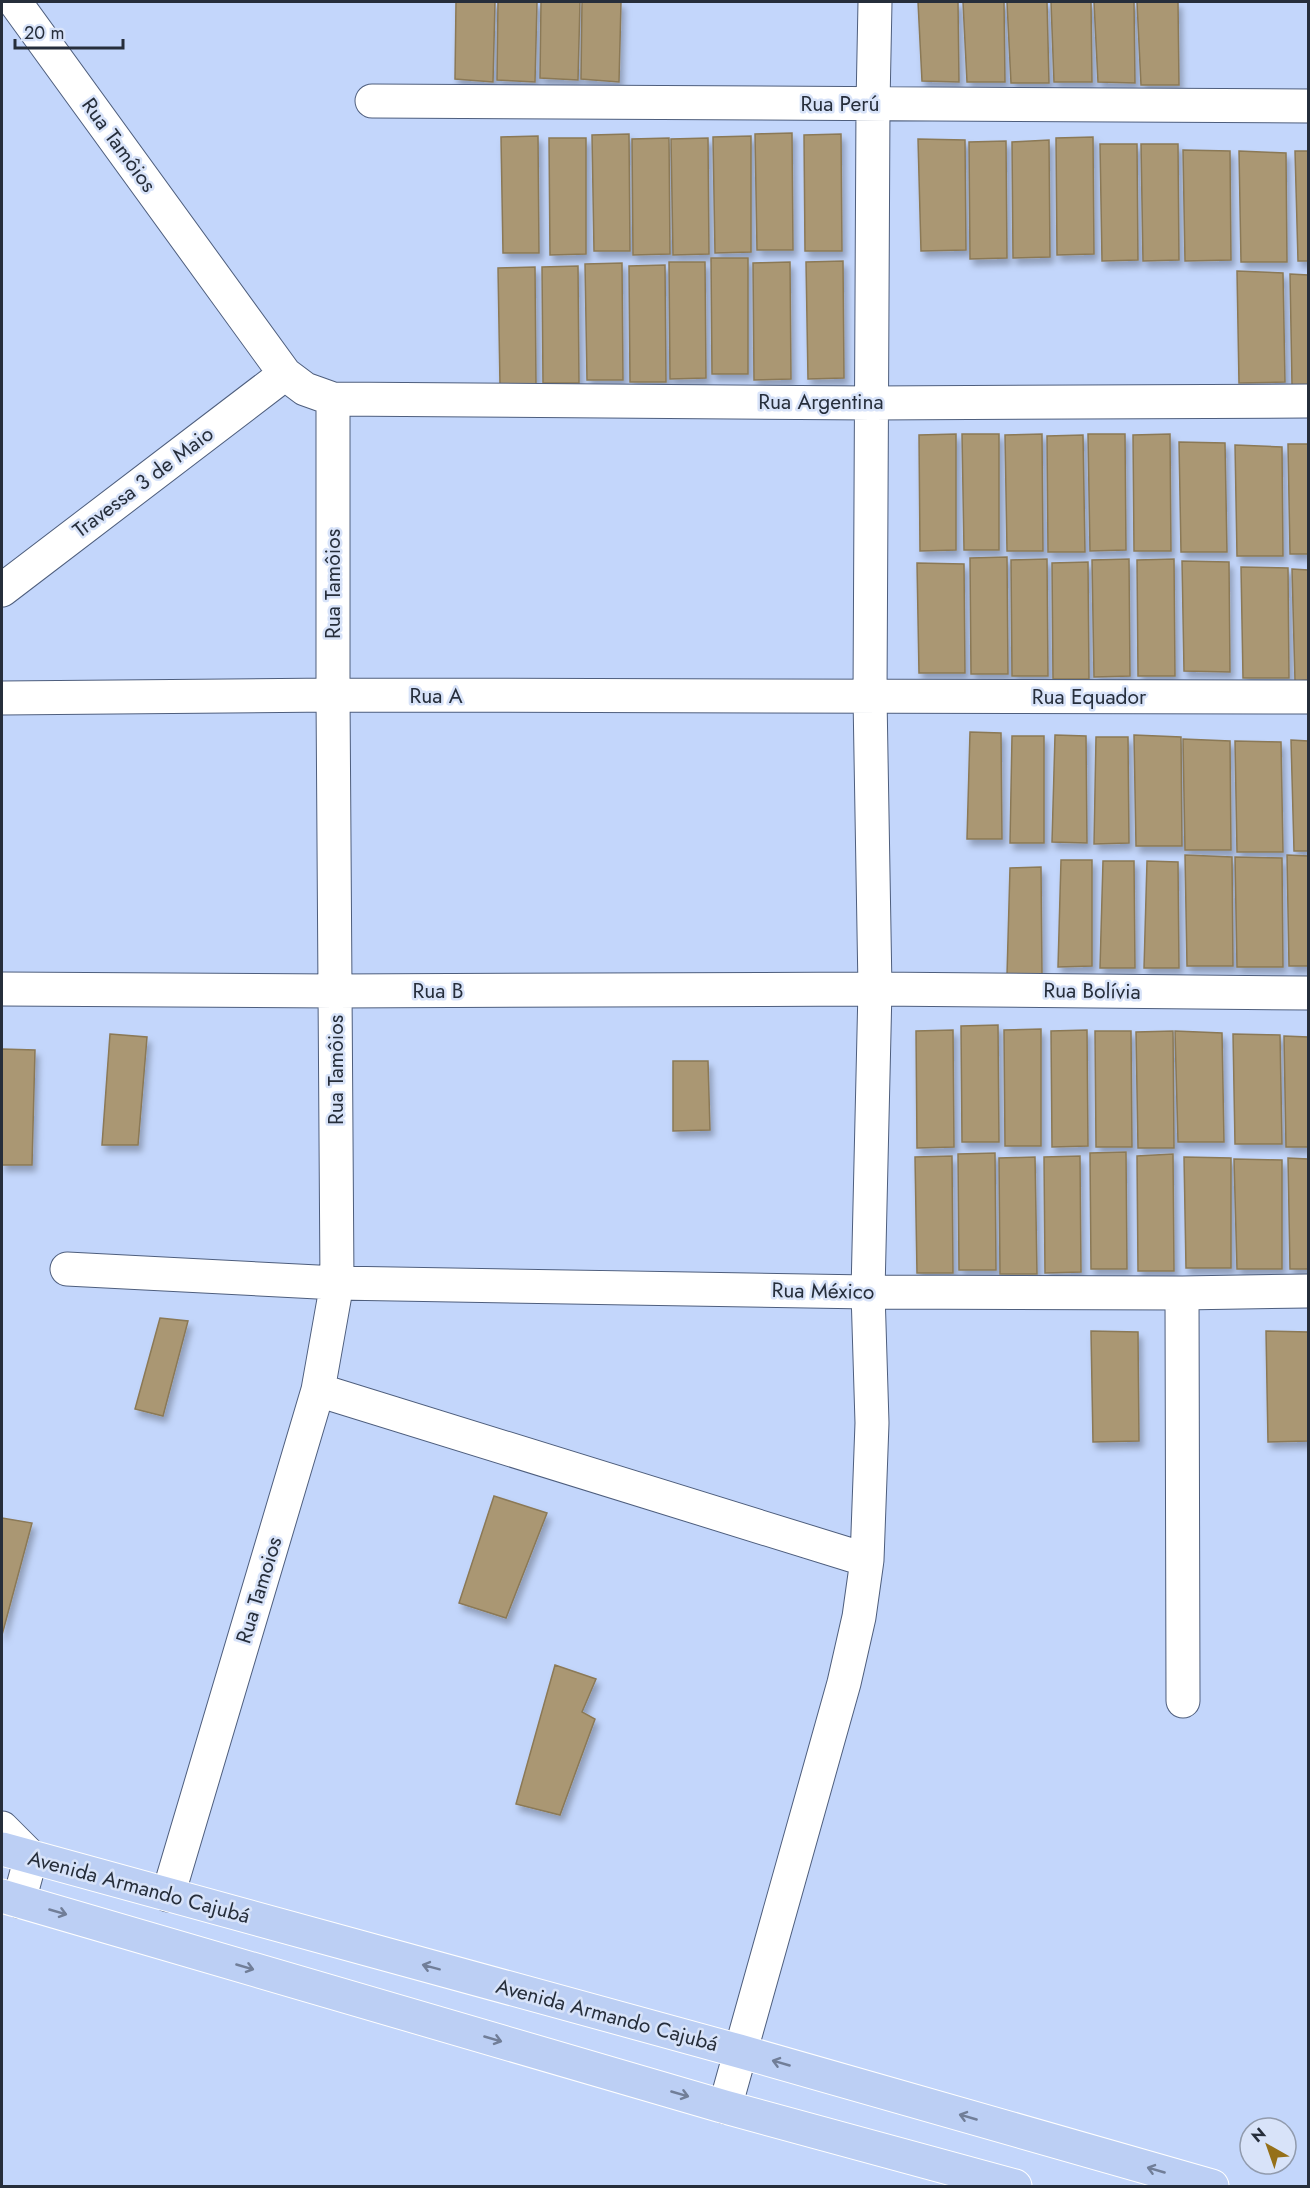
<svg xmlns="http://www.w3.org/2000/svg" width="1310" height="2188" viewBox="0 0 1310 2188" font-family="Jost,sans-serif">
	<defs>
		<filter id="shadow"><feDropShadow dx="3.5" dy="6" stdDeviation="3" flood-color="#0004"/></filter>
	</defs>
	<rect width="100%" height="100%" fill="#c3d6fb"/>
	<path fill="#aa9773" stroke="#8b7956" stroke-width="1.5" filter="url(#shadow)" d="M456 2H495L493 82 455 79Z
		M498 2H537L535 82 497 80Z
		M541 2H580L578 80 540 78Z
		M582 2H621L619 82 581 79Z
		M918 2H958L959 82 922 81Z
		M963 2H1004L1005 82H967Z
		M1007 2H1047L1049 83H1011Z
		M1051 2H1091L1092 82H1054Z
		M1094 2H1134L1135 83 1098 82Z
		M1137 2H1178L1179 85H1141Z
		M792 133 793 250H757L755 134Z
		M629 134 630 251H594L592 135Z
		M841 134 842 251H805L804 135Z
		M538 136 539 253H503L501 137Z
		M751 136V252L715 253 713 137Z
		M1093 137 1094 254 1057 255 1056 138Z
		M549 138H586V254L550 255Z
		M669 138 670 254 633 255 632 139Z
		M708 138 709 254 673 255 671 139Z
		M918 139 965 140 966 250 921 251Z
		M1049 140 1050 257 1013 258 1012 142Z
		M1006 141 1007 258 970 259 969 142Z
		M1100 144H1137L1138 260 1102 261Z
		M1141 144H1178L1179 260 1143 261Z
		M1183 150 1230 151 1231 260 1185 261Z
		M1239 151 1286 153 1287 262H1241Z
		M1295 151H1308V261H1298Z
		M711 258H748V374H712Z
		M843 261 844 378 808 379 806 262Z
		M669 262H705L706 378 670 379Z
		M790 262 791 379 754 380 753 263Z
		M622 263 623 380H587L585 264Z
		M665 265 666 382H630L629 266Z
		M578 266 579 383H543L542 267Z
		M535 267 536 384 500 385 498 268Z
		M1237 271 1283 273 1285 382 1239 383Z
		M1290 274 1308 275V385H1292Z
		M956 434V550L920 551 919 435Z
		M962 434H999V550H964Z
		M1042 434 1043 551H1007L1005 435Z
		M1088 434H1125L1126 550 1090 551Z
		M1170 434 1171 551H1134L1133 435Z
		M1083 435 1085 552H1048L1047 436Z
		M1179 442 1225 443 1227 552H1181Z
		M1288 444H1308V554H1290Z
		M1235 445 1282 447 1283 556H1237Z
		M1007 557 1008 674H971L970 558Z
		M1047 559 1048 676H1012L1011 560Z
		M1129 559 1130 676 1094 677 1092 560Z
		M1174 559 1175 676H1138L1137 560Z
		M1182 561 1229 562 1230 672 1184 671Z
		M1088 562 1089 679H1053L1052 563Z
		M917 563 964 564 965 673H919Z
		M1241 567 1288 568 1289 678H1243Z
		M1292 569 1308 570V680L1295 681Z
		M970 732 1001 733 1002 839H967Z
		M1055 735 1086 736 1087 843 1052 842Z
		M1134 735 1181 737 1182 846H1136Z
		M1012 736H1044V843H1010Z
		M1096 737H1128L1129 843 1094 844Z
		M1183 739 1230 741 1231 850H1185Z
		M1291 740 1308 741V851H1294Z
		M1235 741 1281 742 1283 852H1237Z
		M1185 855 1232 857 1233 966H1187Z
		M1287 855 1308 856V966H1289Z
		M1235 857 1282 858 1283 967H1237Z
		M1061 860H1092V966L1058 967Z
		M1103 861H1134L1135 968H1100Z
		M1147 861 1178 862 1179 968H1144Z
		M1041 867 1042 974 1007 975 1010 868Z
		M998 1025 999 1142H962L961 1026Z
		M1041 1029V1146H1005L1004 1030Z
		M953 1030 954 1147 917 1148 916 1031Z
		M1087 1030 1088 1146 1052 1147 1051 1031Z
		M1095 1031H1131L1132 1147H1096Z
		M1173 1031 1174 1148H1138L1136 1032Z
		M1175 1031 1222 1033 1224 1142H1178Z
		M110 1034 147 1037 138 1145H102Z
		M1233 1034 1280 1035 1282 1144H1235Z
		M1284 1036 1308 1037V1147H1286Z
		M2 1049 35 1050 32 1165H2Z
		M673 1061H708L710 1130 673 1131Z
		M1126 1152 1127 1269H1091L1090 1153Z
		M995 1153 996 1270H959L958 1154Z
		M1173 1154 1174 1271H1138L1137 1156Z
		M952 1156 953 1273H917L915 1157Z
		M1080 1156 1081 1272 1045 1273 1044 1157Z
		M1035 1157 1037 1274H1000L999 1158Z
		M1184 1157 1231 1158V1268H1186Z
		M1288 1158 1308 1159V1269H1290Z
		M1234 1159 1282 1160V1269H1237Z
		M160 1318 188 1321 163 1416 135 1409Z
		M1091 1331 1138 1332 1139 1441 1093 1442Z
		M1266 1331 1308 1332V1441L1268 1442Z
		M494 1496 547 1513 506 1618 459 1603Z
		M2 1518 32 1523 2 1635Z
		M555 1665 596 1679 582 1712 595 1719 560 1815 516 1804Z"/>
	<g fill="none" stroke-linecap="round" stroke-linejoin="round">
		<g stroke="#4e5e7d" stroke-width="35">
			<path id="minor" d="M15 2 285 374 305 389 333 399V695L337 1283 318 1390 168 1895
				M372 101 1308 106
				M333 399 872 403 1308 401
				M2 590 285 374
				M2 698 333 695 1308 697
				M2 989 335 991 875 989 1308 993
				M67 1269 337 1283 868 1292 1182 1293 1308 1291
				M1182 1293 1183 1701
				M318 1390 867 1560
				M2 1828 31 1857 19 1901
				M725 2107 844 1683 859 1617 867 1560 872 1423 868 1292 875 989 870 697 873 104 875 2"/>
		</g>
		<g stroke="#fff" stroke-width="35">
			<path id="major" d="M2 1849 739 2051 1212 2186
				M2 1896 725 2107 1015 2186"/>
		</g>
		<use href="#minor" stroke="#fff" stroke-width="33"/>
		<use href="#major" stroke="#bccff4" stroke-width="33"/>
	</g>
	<defs><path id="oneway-shaft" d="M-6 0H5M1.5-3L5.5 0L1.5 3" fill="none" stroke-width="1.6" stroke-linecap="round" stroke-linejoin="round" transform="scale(1.5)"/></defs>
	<g stroke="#717e98">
		<use href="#oneway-shaft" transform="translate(58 1912) rotate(16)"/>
		<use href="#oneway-shaft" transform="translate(245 1967) rotate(16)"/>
		<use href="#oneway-shaft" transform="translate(431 1967) rotate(-165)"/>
		<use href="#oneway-shaft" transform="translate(493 2039) rotate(16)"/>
		<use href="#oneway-shaft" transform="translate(781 2063) rotate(-164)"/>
		<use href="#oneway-shaft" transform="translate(680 2094) rotate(16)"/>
		<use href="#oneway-shaft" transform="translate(968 2117) rotate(-164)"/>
		<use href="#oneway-shaft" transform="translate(1156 2170) rotate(-164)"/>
	</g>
	<g text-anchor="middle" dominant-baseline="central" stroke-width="5" stroke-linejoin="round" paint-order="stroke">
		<g font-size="21" fill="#262e3b" stroke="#d8e3f9">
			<text x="840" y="104">Rua Perú</text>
			<text transform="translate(119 145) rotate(54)">Rua Tamôios</text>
			<text x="821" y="402">Rua Argentina</text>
			<text transform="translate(143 482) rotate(-37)">Travessa 3 de Maio</text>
			<text transform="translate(333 584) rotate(-90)">Rua Tamôios</text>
			<text x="436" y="696">Rua A</text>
			<text x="1089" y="697">Rua Equador</text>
			<text x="438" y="991">Rua B</text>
			<text transform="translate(1092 991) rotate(1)">Rua Bolívia</text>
			<text transform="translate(336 1070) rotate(-90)">Rua Tamôios</text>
			<text transform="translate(823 1291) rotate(1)">Rua México</text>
			<text transform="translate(259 1590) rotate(-73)">Rua Tamoios</text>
			<text transform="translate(139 1887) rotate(15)">Avenida Armando Cajubá</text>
			<text transform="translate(607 2015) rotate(15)">Avenida Armando Cajubá</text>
		</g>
	</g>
	<rect width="1310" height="2188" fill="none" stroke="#262e3b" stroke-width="6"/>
	<g transform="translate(1268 2146) rotate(320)"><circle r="28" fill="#d8e3f9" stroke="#919bad" stroke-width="1.5"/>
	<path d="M0-4.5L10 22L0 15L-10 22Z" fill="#957019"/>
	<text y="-9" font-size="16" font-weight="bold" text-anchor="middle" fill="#262e3b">N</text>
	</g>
	<path d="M15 39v9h108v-9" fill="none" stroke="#262e3b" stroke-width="3"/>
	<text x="24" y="39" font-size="18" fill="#262e3b" stroke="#d8e3f9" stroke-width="4.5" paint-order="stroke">20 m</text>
</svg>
